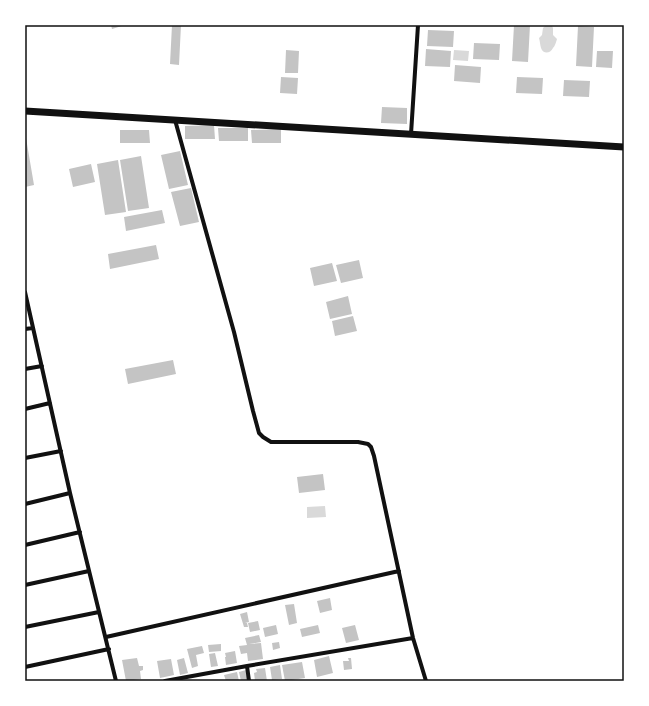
<svg xmlns="http://www.w3.org/2000/svg" width="649" height="706" viewBox="0 0 649 706" font-family="'Nunito Sans',sans-serif">
	<rect width="100%" height="100%" fill="#fff"/>
	<path fill="#d9d9d9" d="M545 26H552L553 28V35L557 39C556 42 555 46 553 48 550 54 543 54 541 48 540 45 540 41 539 38L542 35 543 28Z
		M454 50 469 51 468 61 453 60Z
		M325 506 326 517 307 518V507Z"/>
	<path fill="#c4c4c4" d="M111 25H125L112 29Z
		M172 25H181L179 65 170 64Z
		M514 25H530L528 62 512 61Z
		M578 26 594 27 592 67 576 66Z
		M428 30 454 31 453 47 427 46Z
		M474 43 500 44 499 60 473 59Z
		M426 49 451 51 450 67 425 66Z
		M286 50 299 51 298 73H285Z
		M597 51H613L612 68 596 67Z
		M455 65 481 67 480 83 454 81Z
		M281 77 298 78 297 94 280 93Z
		M517 77 543 78 542 94 516 93Z
		M564 80 590 81 589 97 563 96Z
		M382 107 407 108V124L381 123Z
		M214 125 215 139H185V126Z
		M218 128H248V141H219Z
		M281 129V143H252L251 130Z
		M120 130H149L150 143H120Z
		M25 138H26L34 185 25 187Z
		M180 151 188 185 169 189 161 155Z
		M141 156 149 208 128 211 120 160Z
		M118 160 126 212 105 215 97 164Z
		M91 164 95 182 73 187 69 169Z
		M191 188 199 222 180 226 171 192Z
		M162 210 165 223 126 231 124 217Z
		M156 245 159 259 110 269 108 254Z
		M359 260 363 278 341 283 336 265Z
		M332 263 337 281 314 286 310 268Z
		M348 296 352 314 330 319 326 302Z
		M353 316 357 331 335 336 332 321Z
		M173 360 176 374 128 384 125 369Z
		M323 474 325 490 299 493 297 477Z
		M330 598 332 610 320 613 317 601Z
		M294 604 297 623 289 625 285 605Z
		M247 612 249 622 245 623H247L248 627H244L240 614Z
		M258 621 260 630 250 632 248 623Z
		M276 625 278 634 265 637 263 628Z
		M318 625 320 633 302 637 300 629Z
		M355 625 359 640 346 643 342 628Z
		M259 635 261 642 249 644 261 643 263 659 248 661 247 653 241 654 239 646 247 645 245 638Z
		M279 642 280 648 273 650 272 643Z
		M221 644V651L209 652 208 645Z
		M202 646 204 653 196 655 198 666 192 668 187 649Z
		M235 651 237 663 226 665 225 657H226L225 653Z
		M215 653 218 666 211 667 209 654Z
		M329 656 333 673 317 677 314 660Z
		M137 658 139 666H143V670L140 671 141 679 126 681 122 660Z
		M184 658 188 673 180 675 177 660Z
		M348 658H351L352 669 344 670 343 661H349Z
		M171 659 174 675 160 678 157 661Z
		M302 662 305 678 285 681 282 665Z
		M280 665 282 679 272 680 270 667Z
		M265 668 267 681H255L254 673 257 672 256 669Z
		M246 670 248 681H241L239 672Z
		M237 672 239 681H226L224 675Z"/>
	<g fill="none" stroke-linecap="round" stroke-linejoin="round">
		<path stroke="#111" stroke-width="4" d="M175 120 234 332 253 411 259 433 263 437 271 442H358L368 444 371 447 374 456 413 638 426 681
			M411 134 418 25
			M25 292 70 493 116 681
			M25 329 33 328
			M25 369 42 366
			M25 409 50 403
			M25 458 61 451
			M25 504 70 493
			M25 545 80 532
			M25 585 89 571
			M25 627 99 612
			M106 637 399 571
			M247 666 249 681
			M25 667 109 649
			M165 681 247 666 413 638"/>
		<path stroke="#111" stroke-width="7" d="M25 111 624 147"/>
	</g>
	<rect width="649" height="706" fill="none" stroke="#ffffff" stroke-width="52"/>
	<rect x="26" y="26" width="597" height="654" fill="none" stroke="#111" stroke-width="1.5"/>
</svg>
